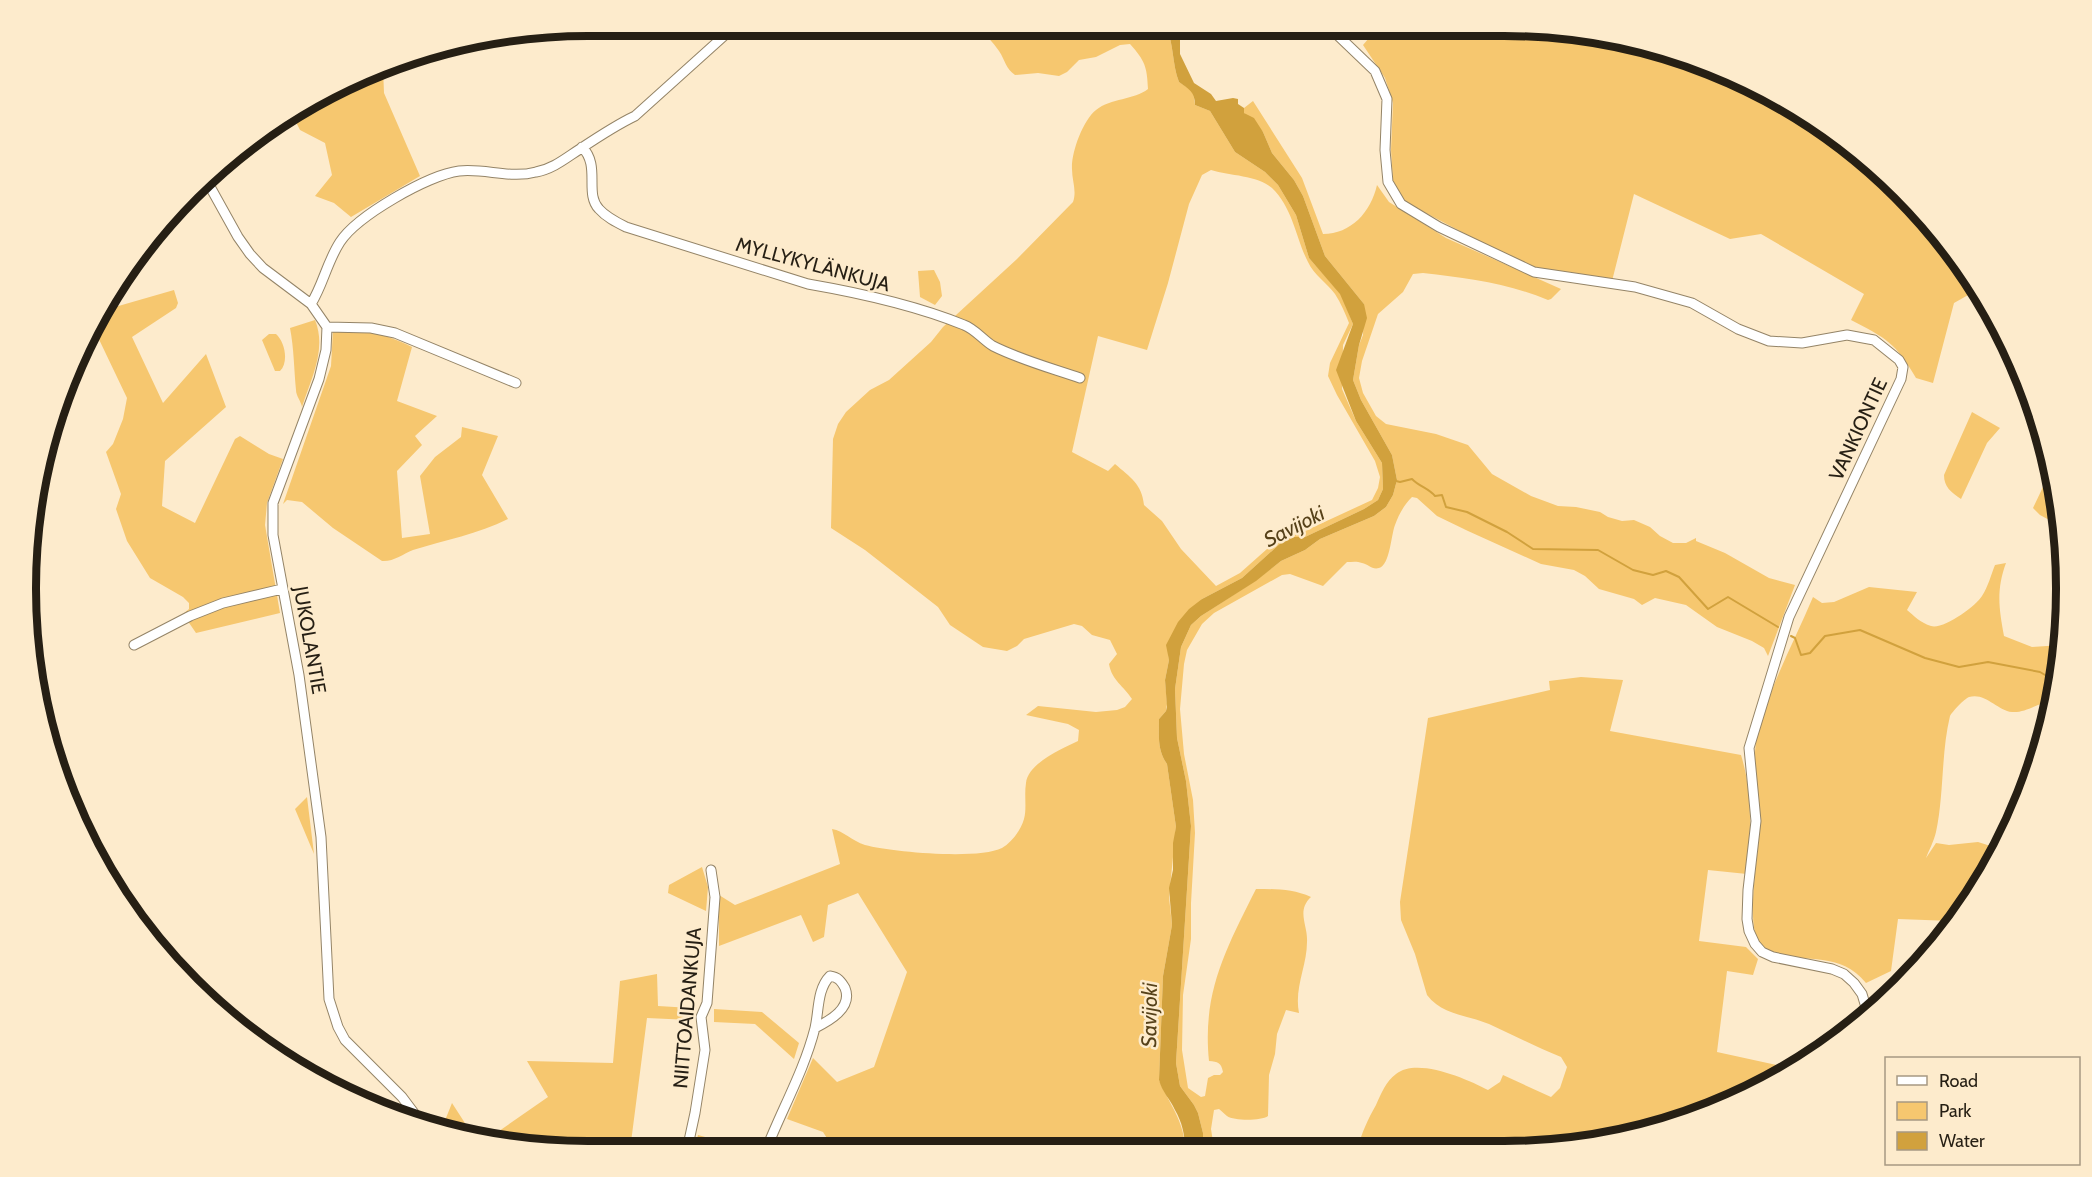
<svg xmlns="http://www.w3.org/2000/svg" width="2092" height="1177" viewBox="0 0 2092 1177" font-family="Cabin,sans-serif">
	<rect width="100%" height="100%" fill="#fdebcc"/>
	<path fill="#f6c76f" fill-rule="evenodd" d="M977 26C1003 26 1023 39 1050 26H1166C1174 44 1172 64 1179 82L1193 91 1195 105 1210 111 1235 152 1265 172 1278 185 1296 215 1309 258 1341 294 1353 324 1343 345 1342 389 1356 421 1382 463 1383 489 1378 500 1364 509 1305 537H1289L1284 540 1242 578 1202 599 1168 649 1169 660 1165 680 1167 704 1166 711 1159 719C1159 735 1157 750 1167 764L1176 827 1169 897 1172 925 1163 976 1159 1080C1169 1104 1184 1120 1185 1148L834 1149 823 1132 787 1119 813 1058 837 1082 874 1067 907 972 858 893 828 905 824 937 813 942 801 915 719 946V895L735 905 840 864 832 829C844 831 852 841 865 845 891 852 978 860 1002 848 1012 842 1021 830 1024 819 1027 808 1024 795 1026 783 1028 763 1062 749 1078 741L1079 730 1068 724 1026 715 1038 706 1096 712 1117 710 1125 707 1132 699C1124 686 1112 681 1109 664L1117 654 1110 640 1092 635 1082 626 1074 624 1024 639 1017 646 1007 651 983 647 950 625 938 607 865 550 831 528 833 439 838 424 846 412 870 390 889 380 931 342 943 327 1017 259 1073 202C1077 191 1072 181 1072 169 1071 153 1083 120 1096 110 1111 98 1134 100 1148 89 1147 66 1145 61 1130 44L1120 45 1096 57 1079 60 1067 72 1059 76 1038 73 1015 75C1006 69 1005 60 999 51 993 42 985 34 977 26ZM1211 170C1230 176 1257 175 1272 188 1293 208 1296 239 1308 262 1314 275 1327 283 1335 294 1341 303 1345 313 1349 323L1330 363 1328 376 1337 395 1375 461 1380 477 1378 488 1372 500 1305 531H1291L1278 537 1267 549 1240 573 1216 586 1181 549 1162 521 1144 505C1142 484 1130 477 1115 464L1108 471 1072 452 1098 336 1147 350 1168 283 1189 204 1202 175Z
		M1375 26 1540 27 1684 55 1785 101 1875 165 1950 246 1977 290 1954 303 1933 383 1916 378C1896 343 1886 338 1851 320L1864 294 1761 234 1730 239 1634 194 1612 281 1539 269 1494 249 1405 202 1393 181 1391 150 1393 103 1385 78 1363 45 1369 38Z
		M383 68 384 93 420 176 351 217 334 203 315 196 332 175 325 143 300 130 293 116Z
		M1253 101 1302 178 1323 234C1351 234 1371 212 1377 185L1389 202 1446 238 1561 289 1551 299 1548 300C1507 283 1467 278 1423 273L1413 274 1403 292 1378 314 1362 361 1359 378 1363 393 1376 416 1386 424 1436 434 1468 445 1492 474 1531 496 1558 506 1576 507 1600 512 1608 517 1622 521 1634 520 1650 527 1660 536 1673 543H1686L1696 538V541L1725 553 1769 578 1795 585 1768 656 1764 648 1752 641 1717 627 1686 605 1655 598 1642 605 1634 599 1599 589 1585 576 1574 570 1541 564 1468 531 1437 516 1417 498 1412 497C1404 505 1399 514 1395 525 1391 535 1390 565 1379 568 1372 570 1368 564 1362 563 1357 561 1352 562 1347 562L1323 586 1290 574 1282 575 1214 613 1202 624 1187 650 1184 664 1180 709 1184 754 1193 800 1195 833 1191 903V939L1183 995 1182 1050 1188 1088 1201 1097 1205 1096 1208 1078 1214 1075H1220L1223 1072C1221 1062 1218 1062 1209 1061 1202 992 1226 949 1256 889 1275 889 1293 889 1311 897 1296 911 1308 925 1307 942 1307 966 1294 988 1299 1013L1286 1010 1277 1034 1275 1054 1269 1075 1268 1116C1261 1121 1234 1121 1227 1116 1224 1114 1222 1111 1219 1109L1214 1110 1211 1129 1214 1148H1203V1133L1198 1113 1194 1105 1180 1086 1176 1063 1191 826 1186 781 1177 738 1175 689 1181 647 1191 625 1201 616 1255 581 1281 561 1305 550 1320 539 1374 516 1386 507 1393 495 1397 480 1392 455 1361 400 1353 380 1359 345 1363 335 1364 304 1325 256 1303 196 1294 180 1272 153 1263 132 1244 113V108Z
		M934 270 940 282 942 296 935 305 920 297 918 271Z
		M174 290 178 303 176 308 132 337 163 403 206 354 226 407 165 461 162 506 195 523 235 439 240 436 269 454 283 459 267 503 265 525 280 613 196 633 183 614 189 609V603L183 597 150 578 127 541 116 509 121 494 106 452 113 444 123 419 127 398 95 331 109 300 115 307Z
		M315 320C327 349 311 379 302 407 301 401 296 396 296 390 294 369 294 349 290 328Z
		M333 330C366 331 382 332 412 347L397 401 437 416 415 436 422 445 397 471 402 538 430 534 420 476 435 457 461 437 462 427 498 436 482 475 508 519C478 534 445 540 413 550 403 554 393 562 382 561L333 528 302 502 287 500 283 504 331 366Z
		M269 334H276C285 342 289 362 280 371H275L262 340Z
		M1972 412 2000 428 1987 443 1961 499C1951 492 1944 487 1944 475Z
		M2052 468 2063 539 2053 522 2040 515 2033 508Z
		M2006 563C1996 590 1999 609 2004 636L2032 647 2062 645V662L2052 702C2038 702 2027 713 2012 712 1997 710 1985 692 1969 697 1964 699 1952 712 1950 716 1941 753 1944 796 1936 832 1934 841 1929 850 1926 858L1936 843 1949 845 1978 842 2000 849 1991 870 1952 921 1898 919 1891 971 1866 983C1835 945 1790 969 1762 946 1744 932 1758 858 1759 835 1760 800 1749 762 1759 727 1772 682 1795 640 1813 597L1822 603 1834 602 1869 587 1917 592 1907 610C1914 616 1921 623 1931 626 1943 630 1976 606 1982 596 1988 587 1991 575 1995 565Z
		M1581 677 1623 680 1610 731 1741 755C1753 794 1751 833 1747 874L1708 870 1699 941 1746 947 1758 959 1753 975 1727 971 1717 1052 1786 1067 1785 1072 1685 1122 1577 1147H1358C1362 1132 1368 1119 1376 1105 1381 1094 1386 1081 1396 1074 1417 1057 1467 1079 1488 1090L1500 1082 1503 1075 1551 1097 1560 1088 1567 1067 1561 1057C1536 1047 1513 1035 1489 1024 1467 1015 1442 1015 1427 995L1415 954 1401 920 1400 902 1428 718 1550 690 1549 681Z
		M307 797 314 854 295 809Z
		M702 867 708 887 706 911 668 893 669 885Z
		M657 974 658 1006 691 1008 690 1020 647 1018 630 1150H552L489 1138 548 1097 527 1061 613 1063 620 981Z
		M714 1009 762 1012 799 1043 794 1059 755 1024 714 1022Z
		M452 1103 472 1134 442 1128Z
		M698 1135 752 1150H694Z"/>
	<path fill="#d1a13d" d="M986 26H1050C1031 35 1005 34 986 26Z
		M1166 26H1180V54L1194 83 1211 94 1216 101 1233 98 1238 99V104L1244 108V113L1254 118 1263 132 1272 153 1294 180 1303 196 1325 256 1364 304 1367 318 1359 345 1353 380 1361 400 1392 455 1397 480 1393 495 1386 507 1374 516 1320 539 1305 550 1281 561 1256 581 1201 616 1191 625 1181 647 1175 689 1177 738 1186 781 1191 826 1176 1063 1180 1086 1194 1105 1198 1113 1203 1133V1148H1185C1185 1135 1182 1122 1175 1110 1170 1099 1162 1092 1159 1080L1163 976 1172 925 1169 888 1173 870V843L1176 827 1167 764C1157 750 1159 735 1159 719L1166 711 1167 707 1165 680 1169 660 1166 645 1178 622 1189 609 1202 599 1242 578 1284 540 1289 537H1305L1364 509 1378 500 1383 489 1382 463 1356 421 1336 370 1353 324 1340 294 1309 258 1296 215 1278 185 1265 172 1235 152 1210 111 1195 105C1195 92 1189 89 1179 82 1172 64 1174 44 1166 26Z"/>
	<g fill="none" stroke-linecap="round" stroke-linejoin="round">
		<path stroke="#d1a13d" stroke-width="2" d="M1396 481 1400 482 1412 479C1420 487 1428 488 1435 496L1442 495 1446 507 1467 512 1507 532 1533 549 1598 550 1633 570 1653 575 1666 571 1679 577 1708 609 1728 597 1778 627
			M1791 636 1795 638 1801 655 1810 653 1825 636 1860 630 1925 658 1959 667 1988 662 2040 672 2057 682"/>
		<g stroke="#948467" stroke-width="11">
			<path id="minor" d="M1328 26 1375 71 1387 99 1385 150 1388 182 1401 204 1439 227 1534 272 1635 287 1692 303 1738 329 1769 341 1802 343 1847 335 1874 340 1899 360 1903 367 1901 379 1789 617 1749 748 1756 821 1748 890 1747 919 1749 931 1755 944 1762 952 1773 957 1832 969 1844 974 1854 983 1862 994 1868 1014
				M582 147C601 166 584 193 599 209 606 217 616 222 626 227L808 284C860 293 915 305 964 325 975 329 983 340 993 346 1021 360 1051 368 1080 378
				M208 183 238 237 250 254 263 268 311 304 327 327 326 350 319 379 273 503V535L299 675 321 837 329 999 338 1027 345 1040 402 1097 423 1125
				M311 304C323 285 327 262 340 242 357 216 428 175 459 171 485 168 510 179 536 172 553 169 566 158 580 149 598 137 616 125 635 116L735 26
				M327 327 371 328 395 333 516 383
				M134 645 190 616 223 603 282 589
				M687 1150 695 1113 705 1050 701 1017 707 1003 715 897 711 870
				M766 1150C782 1109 804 1071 815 1028 819 1011 817 989 830 976 838 977 841 981 845 988 853 1008 829 1021 815 1028"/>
		</g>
		<use href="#minor" stroke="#fff" stroke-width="9"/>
	</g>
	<g text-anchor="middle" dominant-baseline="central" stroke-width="5" stroke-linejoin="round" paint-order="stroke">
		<g font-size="20" fill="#261f14" stroke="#fdebcc">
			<text transform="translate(813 264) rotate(15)">MYLLYKYLÄNKUJA</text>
			<text transform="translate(1858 429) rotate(-65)">VANKIONTIE</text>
			<text transform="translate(310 640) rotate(80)">JUKOLANTIE</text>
			<text transform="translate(687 1008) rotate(-85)">NIITTOAIDANKUJA</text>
		</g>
		<g font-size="21" font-style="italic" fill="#564119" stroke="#fdebcc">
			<text transform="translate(1294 526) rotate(-27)">Savijoki</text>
			<text transform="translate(1149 1015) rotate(-89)">Savijoki</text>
		</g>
	</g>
	<path d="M0 0H2092V1177H0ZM588 36H1504A552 552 0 0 1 2056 588V589A552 552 0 0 1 1504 1141H588A552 552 0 0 1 36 589V588A552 552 0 0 1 588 36Z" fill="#fdebcc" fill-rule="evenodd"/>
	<path fill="none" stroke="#261f14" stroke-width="8" d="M588 36H1504A552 552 0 0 1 2056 588V589A552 552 0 0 1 1504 1141H588A552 552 0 0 1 36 589V588A552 552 0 0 1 588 36Z"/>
	<rect x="1885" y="1057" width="195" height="108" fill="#fdebcc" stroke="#a79982" stroke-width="1.5"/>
	<rect x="1897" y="1076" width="30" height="9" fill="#ffffff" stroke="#a79982" stroke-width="1.5"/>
	<text x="1939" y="1087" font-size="18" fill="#261f14">Road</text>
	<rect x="1897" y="1102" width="30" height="18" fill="#f6c76f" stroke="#a79982" stroke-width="1.5"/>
	<text x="1939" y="1117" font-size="18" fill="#261f14">Park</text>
	<rect x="1897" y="1132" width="30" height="18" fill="#d1a13d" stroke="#a79982" stroke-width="1.5"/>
	<text x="1939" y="1147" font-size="18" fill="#261f14">Water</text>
</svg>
